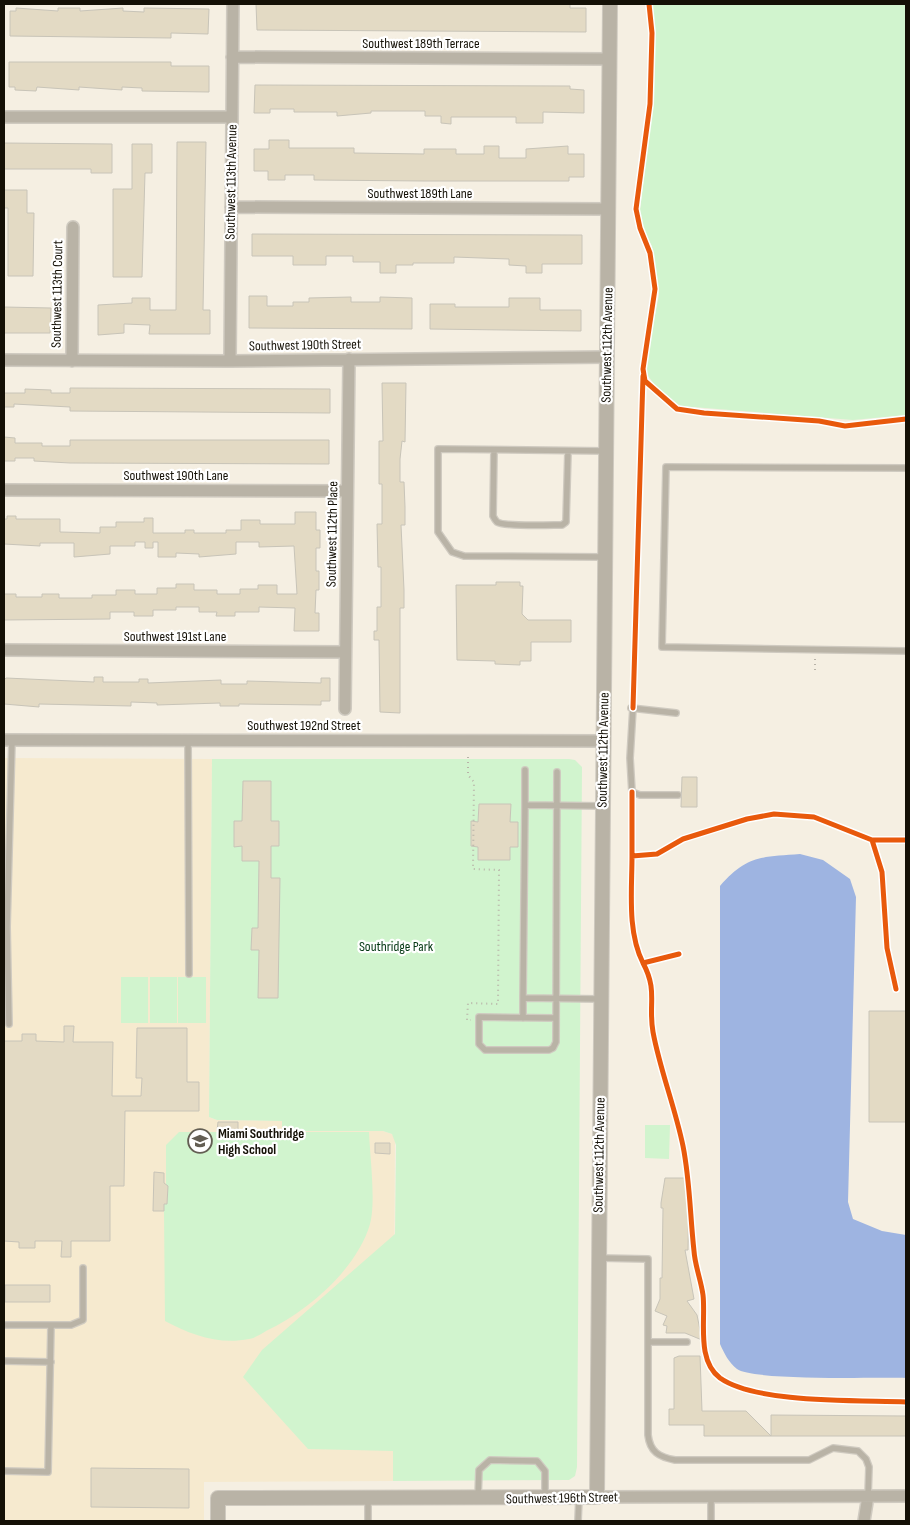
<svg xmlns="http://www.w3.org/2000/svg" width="910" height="1525" viewBox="0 0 910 1525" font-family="'Sofia Sans Condensed',sans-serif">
	<rect width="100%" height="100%" fill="#f5efe2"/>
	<path fill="#f6eacf" d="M4 758 212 759 209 1117 217 1120 282 1121V1131H383L392 1134 395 1138 393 1481 204 1482V1521H4Z"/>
	<path fill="#d1f4ce" d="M651 4H906V415L853 420 680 406 655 385 644 371 659 295 652 246 640 226V210C648 142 659 72 651 4Z
		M212 759H569L575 760 582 767 577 1467 575 1476 569 1480 393 1481V1451L308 1449 243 1377 262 1350 395 1234 396 1145 392 1134 383 1131H282V1121L217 1120 209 1117Z
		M121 977H148V1023H121Z
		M150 977H177V1023H150Z
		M178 977H206V1023H178Z
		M645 1125H670L669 1159 645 1158Z
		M179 1132H369C370 1157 376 1202 370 1224 357 1269 307 1312 266 1331 261 1334 255 1338 249 1339 219 1345 191 1335 165 1321L164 1211V1204H167L168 1186H166V1145Z"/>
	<path fill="#9eb4e1" d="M800 854 823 860 850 879 856 897 848 1202 853 1219 882 1231 906 1235V1378C879 1377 753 1381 737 1369 729 1363 724 1353 720 1344V886C747 855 762 857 800 854Z"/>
	<path fill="#e3dac4" stroke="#c8c4b8" d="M256 4H570V8H586V32L257 30Z
		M16 8 58 11V8H80V11L123 8V11L144 12V8L209 9 208 34 171 33V38L10 36V11H16Z
		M9 62H171V66H209V92L142 91V88L122 87V90L79 87V90L37 87 36 91 15 90V87H9Z
		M255 85 570 86V89L584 90V113L543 112V123H516V117H451V124L441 123V116H425V111H371V113L337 116V112H294V109H270V113H254Z
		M269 140H289V148H354V153L424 154V149H456V154H484V146H499V158H526V149L568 146V154H584V177H569V181H424L314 180V175H285V180H268V171H254V149H269Z
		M177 142H206L203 310H210V334H149L150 325 124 324V333L98 335V305L132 303V298H150V310H176Z
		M4 143 112 144V173H91V169H4Z
		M132 144H152V173H145L142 277H113V189H132Z
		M4 190H27V213H34L33 276H8V208H4Z
		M252 234 582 235V264H542V273H526V266L509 265V259L454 257V263H413V265H396V273H380V262H353V256H326V265H293V256H252Z
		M249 296H267V306H293V302H309V298L351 297V302H380V297L412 298V329L249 328Z
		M509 298H540V310H581V331L430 329V304H455V307H509Z
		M4 307 51 308 50 333H4Z
		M382 383H406L405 442 402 441 400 459V482H404L405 507V525H401L404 590V608H400V713L380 712 379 640H374V631H377V607H381V567H378L377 524H382V484H379V441H383Z
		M70 388 330 389V413L70 411V407L14 404V407H4V393H25V389L51 390V393H70Z
		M4 437 15 438V443H42V446H70V440H329V464L70 463 34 461V458H15V461H4Z
		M295 512H316V530H320V548H316V571H319V590H316L315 613H319V631H294L295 608 259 607V612H235V616H216L217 612H199V607H176V610H153V616H134V612H110V619L4 620V594H16V597H42V594H59V598H92V595H116V590H135V594H157V588H176V584H194V590H217V594H240V589H258V585H277V594H297L294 546 259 547V542H236V554L199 557V554L176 553V557H158V542H153V548H145V542H135V546H110V554L74 557V543H40V546L4 544V519H7V516H16V519H60V532L100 533V527H116V522H144V518H153V533H185V530H194V533H226V530H241V520H260V524H295Z
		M496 582H520V586H523L522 614 528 620H571V642H531V661H520V665L495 664V661L457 660 456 585H496Z
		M94 677H103V682H139V679H148V683L221 680V684H247V681L321 683V678H330V701H321V705L239 704V706H220V703L157 705V703L131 702V706L39 704V707L4 704V680L6 678 94 682Z
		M682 777H697V807H681Z
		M243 781H271V821H279V846H271V878H280L278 998H258L259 950H251L252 928H258L259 861H242V846L234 847V821H242Z
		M479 804H511L510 822H518V847H510V860H478V847L471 846V821L478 822Z
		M869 1011H906V1122H869Z
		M64 1026H74L73 1042H113L112 1096H141L142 1078H136L137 1028H187V1082H199V1111H125L124 1186H110V1241H71V1257H61L62 1241H35V1248H19V1242L4 1241V1041H22V1034H36V1041L64 1042Z
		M218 1122H238V1131H217Z
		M375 1143H390V1154L375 1153Z
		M154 1172 164 1173V1183L168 1186 167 1204H164V1211H153Z
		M665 1178H686V1184H689L688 1250H685L694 1299 687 1301 697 1315 702 1340 685 1333H666L667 1326 663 1325 667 1316 655 1311 660 1299V1278H662L663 1208H661V1203Z
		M5 1285H50V1302H5Z
		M679 1356H700L702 1411H746L771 1436V1415L906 1416V1436H704V1425H669V1409H674V1358Z
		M91 1468 189 1469V1508L91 1507Z"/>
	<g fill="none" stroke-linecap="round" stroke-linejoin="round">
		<g stroke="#cfcac0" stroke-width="8">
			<path id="service" d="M494 450 493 516C494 518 496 521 497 522 504 527 552 525 562 525L566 522 568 451
				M906 468 666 467 662 647 906 651
				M605 557 464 556 452 552 438 532V449L606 451
				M631 708 676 713
				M633 708 630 758 632 792 640 795H678
				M188 740 189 974
				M525 805V770
				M523 998V1018
				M600 999 523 998 525 805 603 806
				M556 1018 479 1017V1044L485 1050H549L553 1048 556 1042 557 772
				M9 1024 7 927 12 740
				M599 1258 648 1259V1435C650 1452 659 1457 675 1460H809L833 1448 858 1451 866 1459 869 1467 868 1496
				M4 1325H71L83 1320V1268
				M648 1342H687
				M4 1361 51 1362
				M4 1471 48 1472 51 1325
				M368 1498V1521
				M478 1498 479 1470 490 1460 537 1461 545 1471V1496
				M578 1521 579 1498
				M711 1521V1497"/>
		</g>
		<g stroke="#cfcac0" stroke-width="14">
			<path id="minor" d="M232 57 609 59
				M4 117H232
				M231 207 609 209
				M4 360 230 361 608 357
				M72 361 73 227
				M230 361 233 4
				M4 490 347 491
				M4 650 345 652
				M345 709 349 359
				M4 740 604 741
				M597 1497 906 1496
				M864 1521 868 1496"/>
		</g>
		<g stroke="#cfcac0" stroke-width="16">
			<path id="tertiary" d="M218 1521V1498L597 1497 610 4"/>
		</g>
		<path stroke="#b8b3a8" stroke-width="2" stroke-dasharray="1 4" stroke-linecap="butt" d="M815 670V657
			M468 757V775L474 782 473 869 499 870 498 1004 468 1003 467 1020H471"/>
		<use href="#service" stroke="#b9b3a6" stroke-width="5.5"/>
		<use href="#minor" stroke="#b9b3a6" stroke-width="11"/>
		<use href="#tertiary" stroke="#b9b3a6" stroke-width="14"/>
		<g stroke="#fff" stroke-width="8">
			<path id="cycleway" d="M649 4 652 33 650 104 636 209 640 228 650 253 655 289 643 369 645 381 677 409 704 413 819 421 845 426 906 419
				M633 708 643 376
				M632 792V856L657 854 683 839 747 819 774 814 814 817 872 840H906
				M872 840 882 872 887 948 896 989
				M632 856C632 890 627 931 643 963L679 954
				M643 963C658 991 648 1004 653 1032 660 1070 675 1107 683 1146 690 1181 690 1215 694 1251 695 1266 701 1280 703 1295 706 1320 696 1360 720 1378 757 1404 860 1400 906 1402"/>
		</g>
		<use href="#cycleway" stroke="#e8590c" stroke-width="5"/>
	</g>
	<defs>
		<g id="school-ring" transform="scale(1.25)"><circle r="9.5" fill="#fff" stroke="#635e53" stroke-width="1.5"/><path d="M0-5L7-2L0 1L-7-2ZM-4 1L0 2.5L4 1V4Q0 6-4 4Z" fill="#635e53"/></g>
	</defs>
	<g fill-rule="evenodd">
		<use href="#school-ring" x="200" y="1141"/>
	</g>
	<g text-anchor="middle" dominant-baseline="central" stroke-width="4.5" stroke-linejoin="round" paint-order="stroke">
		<g font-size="14" fill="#141006" stroke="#fff">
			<text x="421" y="43">Southwest 189th Terrace</text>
			<text transform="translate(231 182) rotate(-89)">Southwest 113th Avenue</text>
			<text x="420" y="193">Southwest 189th Lane</text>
			<text transform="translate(57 294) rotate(-89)">Southwest 113th Court</text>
			<text transform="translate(305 345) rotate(-1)">Southwest 190th Street</text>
			<text transform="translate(607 345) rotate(-89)">Southwest 112th Avenue</text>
			<text x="176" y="475">Southwest 190th Lane</text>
			<text transform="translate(332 534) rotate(-89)">Southwest 112th Place</text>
			<text x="175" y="636">Southwest 191st Lane</text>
			<text x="304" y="725">Southwest 192nd Street</text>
			<text transform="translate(603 750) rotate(-89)">Southwest 112th Avenue</text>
			<text transform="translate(599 1155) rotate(-89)">Southwest 112th Avenue</text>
			<text transform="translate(562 1498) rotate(-1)">Southwest 196th Street</text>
		</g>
		<g font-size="14" fill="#00350f" stroke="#fff">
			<text x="396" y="946">Southridge Park</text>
		</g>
		<g font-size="14" font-weight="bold" fill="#141006" stroke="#fff" text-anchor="start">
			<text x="218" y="1133">Miami Southridge<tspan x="218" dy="16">High School</tspan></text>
		</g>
	</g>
	<rect width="910" height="1525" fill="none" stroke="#141006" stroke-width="10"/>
</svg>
